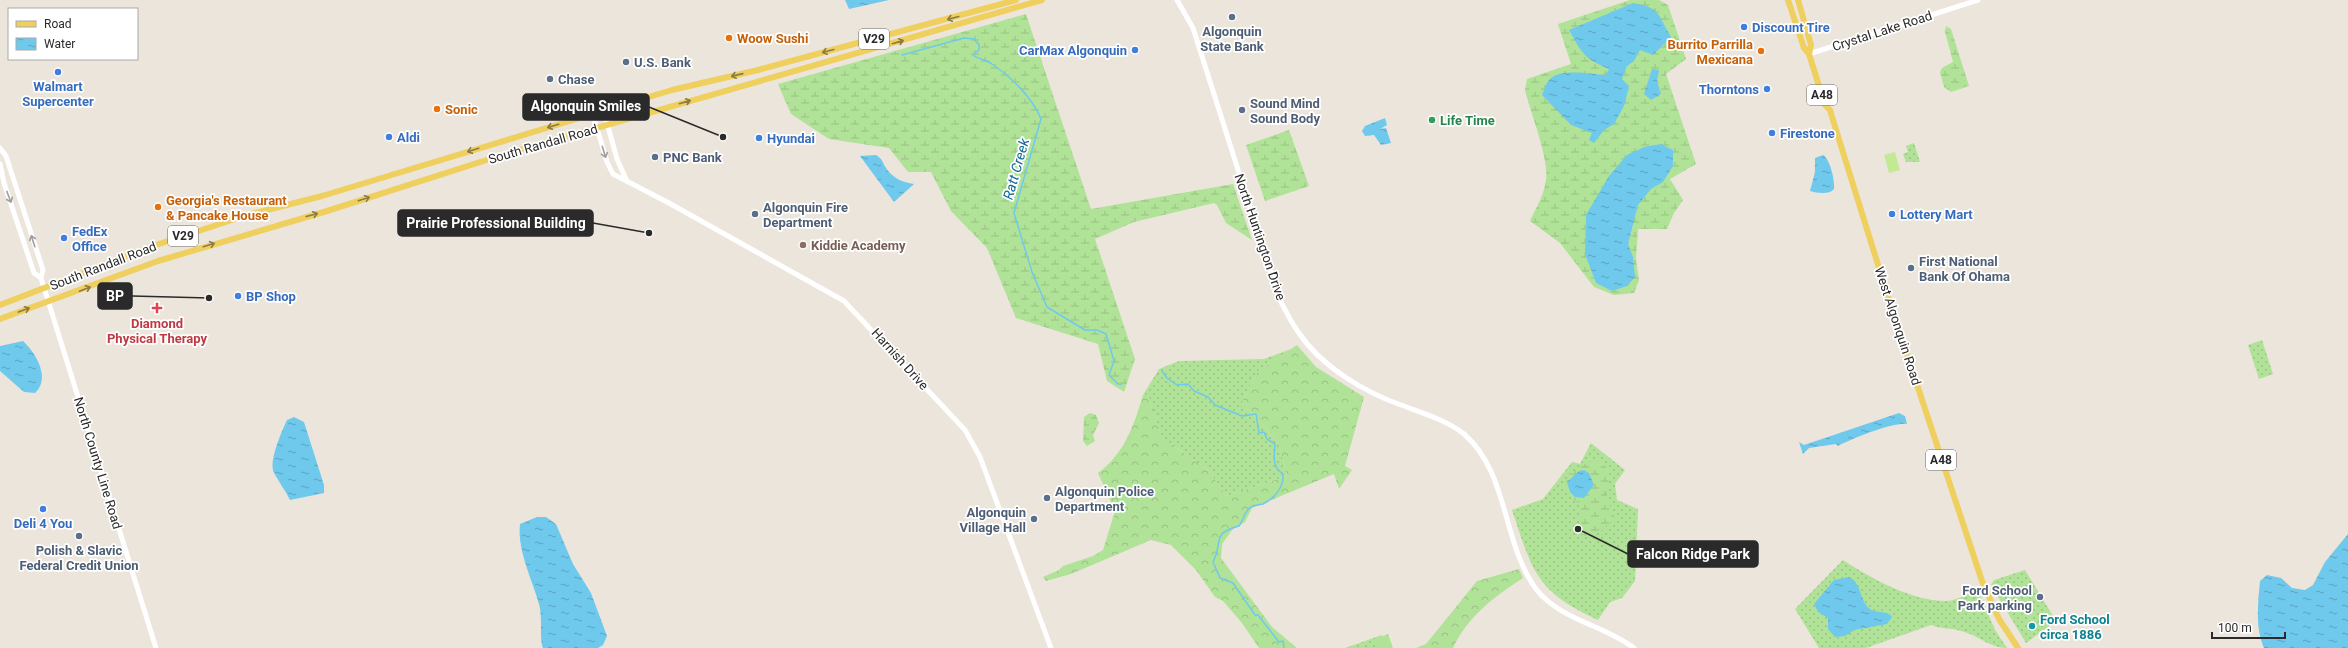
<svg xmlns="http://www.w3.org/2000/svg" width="2348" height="648" viewBox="0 0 2348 648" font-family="Roboto,sans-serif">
	<defs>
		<pattern id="grass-dots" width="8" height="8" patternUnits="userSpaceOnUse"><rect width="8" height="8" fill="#b0e298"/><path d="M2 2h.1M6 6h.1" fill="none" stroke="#98c283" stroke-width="1.8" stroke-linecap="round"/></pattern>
		<pattern id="forest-crowns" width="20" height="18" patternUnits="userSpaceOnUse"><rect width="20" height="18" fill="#b0e298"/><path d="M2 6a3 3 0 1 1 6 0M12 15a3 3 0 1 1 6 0" fill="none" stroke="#98c283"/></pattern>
		<pattern id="wetland-marsh" width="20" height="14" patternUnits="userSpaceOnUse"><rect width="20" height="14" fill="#b0e298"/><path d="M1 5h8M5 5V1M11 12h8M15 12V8" fill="none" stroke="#98c283"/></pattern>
		<pattern id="water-ripples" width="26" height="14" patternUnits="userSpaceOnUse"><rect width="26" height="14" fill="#6fc9ed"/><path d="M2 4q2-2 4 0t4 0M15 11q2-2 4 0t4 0" fill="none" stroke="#5ba3c0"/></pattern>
	</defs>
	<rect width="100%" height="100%" fill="#ece5dc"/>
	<path fill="url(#grass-dots)" d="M1914 143 1920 162H1906L1903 154 1908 152 1906 146Z
		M2262 340 2273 374 2259 379 2248 345Z
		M1291 349 1258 371 1242 402 1279 444 1287 476 1227 496 1207 469 1162 438 1148 395H1143L1159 369 1179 361 1264 359Z
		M1591 443 1625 470 1615 484 1617 500 1638 509 1635 581 1622 598 1610 602 1598 620C1535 591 1533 572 1512 510L1543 499 1572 462 1580 464Z
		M1843 560C1871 578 1911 601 1946 601 1956 601 1968 594 1978 590L1995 630 2007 648C1990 648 1978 635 1961 631 1951 628 1941 629 1931 625L1866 648H1819L1795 609Z
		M2025 570 2056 621 2026 643 1991 585 1994 580Z
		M1382 635 1387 648H1345Z"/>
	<path fill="url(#forest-crowns)" d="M1297 345 1316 367 1364 397 1345 466 1352 470 1339 489 1334 474 1252 508 1245 522 1233 529 1222 544 1221 558 1272 627 1297 648H1259L1242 623 1223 601 1215 597 1196 570 1171 545 1151 540 1071 574 1046 581 1043 577 1059 570 1063 566 1093 556 1103 550 1115 511 1098 473C1125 453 1134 425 1143 395L1148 394 1162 438 1207 469 1227 496 1287 476 1279 444 1242 402 1258 371Z
		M1519 569 1523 578C1494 597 1468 616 1453 648H1416L1426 644 1477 581Z
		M1388 634 1393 648H1380L1376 639Z"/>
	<path fill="url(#wetland-marsh)" d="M1630 0H1659L1668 5 1686 59 1666 74 1696 164 1670 179 1683 200 1674 213 1667 229H1638L1636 259 1639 280 1634 293 1614 295 1594 287 1560 243 1530 221C1536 208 1544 195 1546 180 1549 157 1531 115 1525 90L1527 79 1571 64 1558 24Z
		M1026 14 1091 209 1233 184 1252 240 1226 223 1217 205 1214 203 1134 222 1095 239 1135 359 1124 392 1107 381 1098 344 1016 318 987 248 951 211 931 172H908L889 148 829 139 791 114 778 84Z
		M1946 26 1951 29 1969 86 1951 92 1944 87 1940 72 1942 68 1953 62 1945 32Z
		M1289 130 1309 186 1265 201 1246 145Z
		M1090 413 1096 415 1099 423 1093 435 1095 441 1087 446 1083 441 1084 417Z
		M1591 461H1600L1610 471 1606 495 1615 518 1601 531 1585 536 1581 533 1580 504C1553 487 1567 472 1591 461Z"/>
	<path fill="#c4e994" d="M1895 152 1900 170 1889 173 1884 155Z"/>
	<path fill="url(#water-ripples)" d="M845 0H889L849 9Z
		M1633 3C1660 7 1658 15 1671 37L1653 55 1640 50 1634 61 1627 66 1622 79 1629 86 1624 106 1614 124 1604 130 1594 143 1589 140 1592 133 1571 125 1542 95C1544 91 1546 82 1550 79 1561 68 1591 74 1605 75L1609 69C1583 58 1582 53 1569 30Z
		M1652 69 1659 70 1657 81 1661 94 1651 100 1644 94Z
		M1385 118 1387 125 1380 129 1386 128 1391 143 1381 145 1374 135 1365 136 1362 131 1365 126Z
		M1661 144 1673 150V166L1663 182 1651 189 1638 205 1628 244 1633 257 1635 277 1627 286 1612 291 1596 283 1585 254 1586 215 1609 176 1627 155 1644 147Z
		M876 155C883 159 882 162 886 168 893 179 903 182 914 184L894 202 860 156Z
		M1823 155C1830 159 1835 180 1834 189 1829 195 1817 193 1810 191L1815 172V158Z
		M23 341C36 353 51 378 35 393L24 392 0 371V346Z
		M1899 413 1905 416 1907 424C1893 422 1851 439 1838 446L1836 444 1809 448 1803 454 1799 442 1804 445Z
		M294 417 304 422 324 485V493L290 500C285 490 279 482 274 473 268 462 282 431 287 420Z
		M1584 470 1589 473 1594 485 1584 498 1575 497 1570 492 1567 482 1579 471Z
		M537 517H546L556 524 573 564 591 593 607 636 603 645 598 648H543C539 639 543 618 539 604 532 579 517 550 520 524Z
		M2348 534V648H2264C2255 628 2258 602 2260 581L2267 575 2281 578 2292 588 2305 590 2313 585 2325 562Z
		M1848 577C1861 581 1859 597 1867 606 1873 615 1887 609 1892 617L1887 624 1854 630 1845 636 1835 637 1828 629V618L1818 612 1814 604 1834 580Z"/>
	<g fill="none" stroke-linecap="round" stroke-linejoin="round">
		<path stroke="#6fc9ed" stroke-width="1.5" d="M902 55 964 38 974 39 979 45V50L973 55C979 60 985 59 992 64 1011 77 1032 97 1041 119L1014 213 1032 272 1047 307 1085 330H1097L1106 334 1114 361 1109 375 1118 384H1122
			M1162 371 1167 378 1177 385 1188 384 1194 391 1208 397 1215 405 1242 416 1256 414 1259 433 1264 432 1267 439 1275 444C1274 456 1272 467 1283 474 1284 487 1275 498 1263 504 1259 505 1254 505 1251 507 1244 511 1244 520 1239 526 1210 534 1224 541 1213 562L1220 578 1233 583 1255 615H1258L1279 642 1283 641 1284 648"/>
		<path stroke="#fff" stroke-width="5" d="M1177 0 1193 28 1279 299C1286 310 1291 323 1299 333 1321 366 1364 392 1401 405 1422 413 1446 420 1464 434 1509 473 1502 543 1536 589 1560 620 1604 625 1634 648
			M1809 54 1978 0
			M604 112 617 159 626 179
			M593 115 607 162 613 174 669 203 844 301 965 430 980 457 1051 648
			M0 148 6 156 43 270 41 278 156 648
			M0 164 4 183 34 273 41 278"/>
		<path stroke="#efcf5d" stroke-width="6" d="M1788 0 1804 48 1809 54 1825 105 1830 110 1837 133 1889 300 1982 581 1999 619 2018 648
			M1798 0 1811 45 1809 54
			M0 305 156 245 244 216 322 196 672 90 758 70 1016 0
			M0 319 158 261 327 211 499 156 1042 0"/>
	</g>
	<defs><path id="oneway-shaft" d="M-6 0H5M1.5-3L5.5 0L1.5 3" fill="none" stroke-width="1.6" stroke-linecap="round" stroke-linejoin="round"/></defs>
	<g stroke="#8c7c44">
		<use href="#oneway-shaft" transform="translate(953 18) rotate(165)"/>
		<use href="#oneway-shaft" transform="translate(898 42) rotate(-16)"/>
		<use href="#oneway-shaft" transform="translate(828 51) rotate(165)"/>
		<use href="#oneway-shaft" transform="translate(737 75) rotate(167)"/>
		<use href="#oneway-shaft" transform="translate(685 102) rotate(-16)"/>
		<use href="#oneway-shaft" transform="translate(553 126) rotate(164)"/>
		<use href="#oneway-shaft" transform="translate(473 150) rotate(162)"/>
		<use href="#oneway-shaft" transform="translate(364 199) rotate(-18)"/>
		<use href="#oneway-shaft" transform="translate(312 215) rotate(-15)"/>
		<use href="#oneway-shaft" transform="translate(209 245) rotate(-17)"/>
		<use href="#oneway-shaft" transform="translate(85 289) rotate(-21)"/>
		<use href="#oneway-shaft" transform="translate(24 310) rotate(-20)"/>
	</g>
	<g stroke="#9f9f9f">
		<use href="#oneway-shaft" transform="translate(604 152) rotate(73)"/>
		<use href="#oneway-shaft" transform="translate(9 197) rotate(69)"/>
		<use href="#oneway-shaft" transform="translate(33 241) rotate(-108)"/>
	</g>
	<g fill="#5c6f8a" stroke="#fff" stroke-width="1.5">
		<circle cx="1232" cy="17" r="4"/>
		<circle cx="626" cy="62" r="4"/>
		<circle cx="550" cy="79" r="4"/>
		<circle cx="1242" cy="110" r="4"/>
		<circle cx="655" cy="157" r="4"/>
		<circle cx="755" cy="214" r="4"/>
		<circle cx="1911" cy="268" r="4"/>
		<circle cx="1047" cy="498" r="4"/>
		<circle cx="1034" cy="519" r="4"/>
		<circle cx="79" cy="536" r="4"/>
		<circle cx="2040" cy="597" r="4"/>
	</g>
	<g fill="#3f7fe0" stroke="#fff" stroke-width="1.5">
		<circle cx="1744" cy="27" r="4"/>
		<circle cx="1135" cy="50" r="4"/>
		<circle cx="58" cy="72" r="4"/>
		<circle cx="1767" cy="89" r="4"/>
		<circle cx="1772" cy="133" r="4"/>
		<circle cx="389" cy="137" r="4"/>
		<circle cx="759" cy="138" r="4"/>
		<circle cx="1892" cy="214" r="4"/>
		<circle cx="64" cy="238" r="4"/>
		<circle cx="238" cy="296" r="4"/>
		<circle cx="43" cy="509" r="4"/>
	</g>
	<g fill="#e8710a" stroke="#fff" stroke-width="1.5">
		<circle cx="729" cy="38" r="4"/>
		<circle cx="1761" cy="51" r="4"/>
		<circle cx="437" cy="109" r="4"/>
		<circle cx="158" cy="207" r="4"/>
	</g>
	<circle fill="#2e9e5b" stroke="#fff" stroke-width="1.5" cx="1432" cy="120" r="4"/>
	<circle fill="#8d6e63" stroke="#fff" stroke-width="1.5" cx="803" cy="245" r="4"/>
	<path fill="#e0444e" stroke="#fff" stroke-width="1.5" d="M155 302h4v4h4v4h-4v4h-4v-4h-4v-4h4z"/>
	<circle fill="#0f9aa8" stroke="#fff" stroke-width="1.5" cx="2032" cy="626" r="4"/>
	<g text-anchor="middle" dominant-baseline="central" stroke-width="3.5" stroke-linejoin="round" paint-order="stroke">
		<g fill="#fff" stroke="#6a6a6a" stroke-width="1">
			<rect x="859" y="29" width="30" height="20" rx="3"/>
			<rect x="1807" y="85" width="30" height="20" rx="3"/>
			<rect x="168" y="226" width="30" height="20" rx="3"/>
			<rect x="1926" y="450" width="30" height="20" rx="3"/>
		</g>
		<g font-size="12" font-weight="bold" fill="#2a2a2a">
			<text x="874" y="39">V29</text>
			<text x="1822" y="95">A48</text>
			<text x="183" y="236">V29</text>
			<text x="1941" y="460">A48</text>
		</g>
		<g font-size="13" font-weight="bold" fill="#366cbe" stroke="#fff" text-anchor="start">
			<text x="1752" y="27">Discount Tire</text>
			<text x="1127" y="50" text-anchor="end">CarMax Algonquin</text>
			<text x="58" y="86" text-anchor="middle">Walmart<tspan x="58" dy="15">Supercenter</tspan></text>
			<text x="1759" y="89" text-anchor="end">Thorntons</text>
			<text x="1780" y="133">Firestone</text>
			<text x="397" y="137">Aldi</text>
			<text x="767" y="138">Hyundai</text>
			<text x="1900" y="214">Lottery Mart</text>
			<text x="72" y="231">FedEx<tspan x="72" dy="15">Office</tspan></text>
			<text x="246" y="296">BP Shop</text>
			<text x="43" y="523" text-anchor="middle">Deli 4 You</text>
		</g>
		<g font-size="13" font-weight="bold" fill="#4e5e75" stroke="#fff" text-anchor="start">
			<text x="1232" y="31" text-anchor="middle">Algonquin<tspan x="1232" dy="15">State Bank</tspan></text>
			<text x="634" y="62">U.S. Bank</text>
			<text x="558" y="79">Chase</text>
			<text x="1250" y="103">Sound Mind<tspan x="1250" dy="15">Sound Body</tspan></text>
			<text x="663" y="157">PNC Bank</text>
			<text x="763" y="207">Algonquin Fire<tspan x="763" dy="15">Department</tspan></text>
			<text x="1919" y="261">First National<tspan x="1919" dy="15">Bank Of Ohama</tspan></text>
			<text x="1055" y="491">Algonquin Police<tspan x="1055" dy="15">Department</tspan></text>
			<text x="1026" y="512" text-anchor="end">Algonquin<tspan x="1026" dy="15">Village Hall</tspan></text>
			<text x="79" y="550" text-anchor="middle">Polish &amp; Slavic<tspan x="79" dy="15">Federal Credit Union</tspan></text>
			<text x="2032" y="590" text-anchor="end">Ford School<tspan x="2032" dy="15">Park parking</tspan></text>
		</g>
		<g font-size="13" fill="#2a2a2a" stroke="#fff">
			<text transform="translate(1882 31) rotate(-18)">Crystal Lake Road</text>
			<text transform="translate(543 144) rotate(-16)">South Randall Road</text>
			<text transform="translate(1260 237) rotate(71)">North Huntington Drive</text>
			<text transform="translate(103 266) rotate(-21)">South Randall Road</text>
			<text transform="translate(1898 326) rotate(72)">West Algonquin Road</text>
			<text transform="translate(900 359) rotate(48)">Harnish Drive</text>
			<text transform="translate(98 463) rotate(73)">North County Line Road</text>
		</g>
		<g font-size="13" font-weight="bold" fill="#c56008" stroke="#fff" text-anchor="start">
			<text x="737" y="38">Woow Sushi</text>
			<text x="1753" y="44" text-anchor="end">Burrito Parrilla<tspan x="1753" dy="15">Mexicana</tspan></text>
			<text x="445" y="109">Sonic</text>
			<text x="166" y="200">Georgia's Restaurant<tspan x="166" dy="15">&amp; Pancake House</tspan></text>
		</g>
		<g font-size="13" font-weight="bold" fill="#27864d" stroke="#fff" text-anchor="start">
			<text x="1440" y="120">Life Time</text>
		</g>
		<g font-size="13" font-weight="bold" fill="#785e54" stroke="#fff" text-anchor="start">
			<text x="811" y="245">Kiddie Academy</text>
		</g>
		<g font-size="13" font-weight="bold" fill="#be3a42" stroke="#fff">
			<text x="157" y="323">Diamond<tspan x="157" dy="15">Physical Therapy</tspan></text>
		</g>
		<g font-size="13" font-weight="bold" fill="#0d838f" stroke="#fff" text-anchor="start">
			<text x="2040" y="619">Ford School<tspan x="2040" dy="15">circa 1886</tspan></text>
		</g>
		<g font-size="14" font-style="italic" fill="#0f6798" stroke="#fff">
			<text transform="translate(1016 169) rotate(-74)">Ratt Creek</text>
		</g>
	</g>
	<path fill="none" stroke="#2a2a2a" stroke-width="1.5" d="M723 137L649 107M649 233L593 223M209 298L132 296M1578 529L1628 554"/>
	<g fill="#2a2a2a" stroke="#fff" stroke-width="1.5">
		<circle cx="723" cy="137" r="4"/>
		<circle cx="649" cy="233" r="4"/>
		<circle cx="209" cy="298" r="4"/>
		<circle cx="1578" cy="529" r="4"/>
	</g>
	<g fill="#2a2a2a" stroke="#2a2a2a" stroke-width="1.5">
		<rect x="523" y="94" width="126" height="26" rx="4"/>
		<rect x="398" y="210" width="195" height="26" rx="4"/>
		<rect x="98" y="283" width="34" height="26" rx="4"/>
		<rect x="1628" y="541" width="130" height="26" rx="4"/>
	</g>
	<g font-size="14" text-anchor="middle" font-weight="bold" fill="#fff">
		<text x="586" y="111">Algonquin Smiles</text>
		<text x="496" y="228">Prairie Professional Building</text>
		<text x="115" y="301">BP</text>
		<text x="1693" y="559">Falcon Ridge Park</text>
	</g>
	<rect x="8" y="8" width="130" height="52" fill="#ffffff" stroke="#aaaaaa"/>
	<rect x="16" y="21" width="20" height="6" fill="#efcf5d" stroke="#aaaaaa"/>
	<text x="44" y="28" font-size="12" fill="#2a2a2a">Road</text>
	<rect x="16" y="38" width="20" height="12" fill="url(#water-ripples)" stroke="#aaaaaa"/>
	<text x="44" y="48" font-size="12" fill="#2a2a2a">Water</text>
	<path d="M2212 632v6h73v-6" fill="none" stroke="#2a2a2a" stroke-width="2"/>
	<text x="2218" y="632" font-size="12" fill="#2a2a2a" stroke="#ffffff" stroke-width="3" paint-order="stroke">100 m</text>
</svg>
